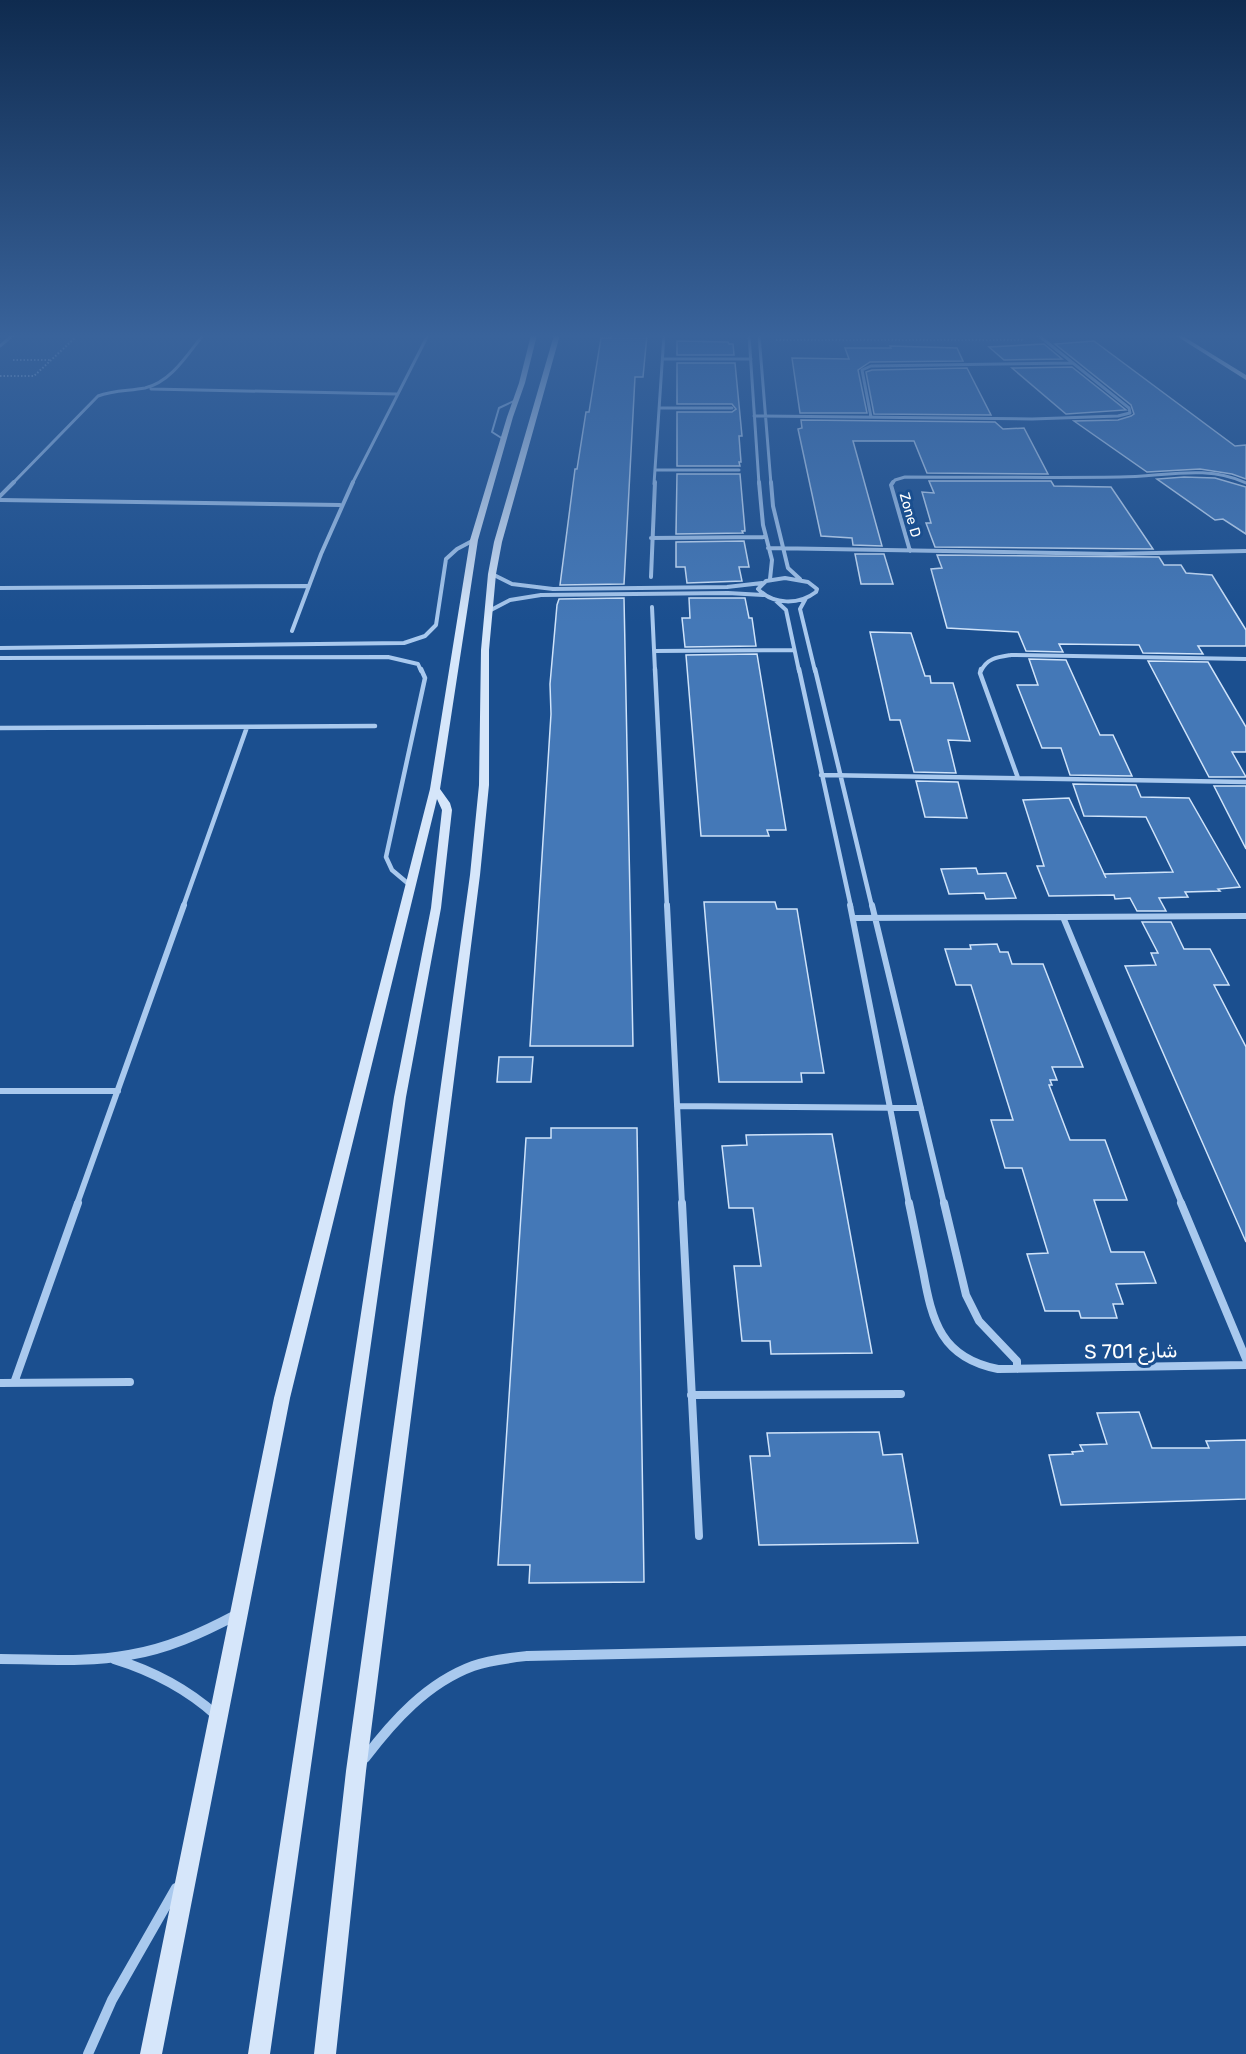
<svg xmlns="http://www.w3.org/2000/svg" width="1246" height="2054" viewBox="0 0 1246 2054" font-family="Rubik,'Noto Naskh Arabic',sans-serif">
	<rect width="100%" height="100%" fill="#1b4f8f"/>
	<path fill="#4478b7" stroke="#cfe3fa" stroke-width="1.5" d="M611 335H647L643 377H635L624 584 560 585 575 469H577L586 412H589L601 338H611Z
		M677 341 728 342 729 344H733L734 355H677Z
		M1094 341 1235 446 1246 445V479L1232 474 1200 469 1147 472 1074 421 1118 420 1131 416 1134 414 1131 405 1055 344Z
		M1044 344 1062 359 1004 360 989 347Z
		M890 346 957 348 963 361 870 362 858 370 867 413H800L792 358 849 359 845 348H891Z
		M677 363H735L742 436H739L741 462H739L740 466H677V412H732L736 409 732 404H677Z
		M1072 367 1126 410 1066 414 1012 368Z
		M967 368 991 415 874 414 866 372 872 370Z
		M801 420 995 422 1003 429 1024 428 1048 474 927 473 914 441H853L882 546 853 545 852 538 821 536 798 429 802 428Z
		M677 474H740L745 531H742L743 533 676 534Z
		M1184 477 1215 478 1246 487V534L1223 519 1215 520 1157 479Z
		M929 481H1051L1054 486 1111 487 1153 549 935 547 926 523H931L922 492 934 493Z
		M744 541 749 567H739L742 581 687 583 685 567H676V542Z
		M855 554H884L893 584H861Z
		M937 555 1159 557 1164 565H1181L1186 573 1212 575 1246 630V646H1198L1203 654 1143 653 1139 645 1059 644 1063 652 1026 651 1018 632 947 628 931 569 942 568Z
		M624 598 633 1046H530L551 714 550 684 557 605 559 599Z
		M689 598H745L749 618H752L756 646 685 647 682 618H690Z
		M870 632 911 633 925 676H930L931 683H953L970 741 948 740 956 773 914 772 900 720H890Z
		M757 654 786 830H767L769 836H701L686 655Z
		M1029 659 1066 660 1100 735H1113L1132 776 1070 775 1061 748H1042L1017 685H1038Z
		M1148 661 1208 662 1246 727V752H1232L1246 777H1209Z
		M916 781 958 782 967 818 925 817Z
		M1073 784 1136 785 1141 797 1189 798 1240 887 1218 889 1220 891 1185 892 1188 897 1159 898 1166 911H1137L1130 898 1115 899 1114 895 1049 896 1037 866H1044L1023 800 1069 798 1106 878 1104 874 1173 872 1146 817 1084 816Z
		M1214 786H1246V849Z
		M976 868 978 874 1006 873 1016 898 986 899 984 893 949 894 941 869Z
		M704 902H775L777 909H797L824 1073H801L802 1082H719Z
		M1142 922H1171L1184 949H1210L1229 985H1214L1246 1047V1242L1125 966 1156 965 1151 953H1158Z
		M997 944 1000 952H1008L1012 964H1043L1083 1067H1052L1057 1080H1050L1052 1085H1049L1070 1140H1105L1127 1200H1094L1111 1252H1144L1156 1283 1116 1284 1123 1304H1113L1117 1318H1081L1079 1311H1045L1027 1254 1048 1253 1022 1168H1005L991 1120H1013L971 985H956L945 949H971L970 945Z
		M499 1057H533L531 1082H497Z
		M551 1128H637L644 1582 529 1583 530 1565H498L526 1138H551Z
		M832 1134 872 1353 771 1354 770 1341H742L734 1266H761L753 1208H729L722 1146 747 1145 746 1135Z
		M1139 1412 1152 1448H1209L1206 1441 1246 1440V1499L1061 1505 1049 1455 1073 1454 1072 1452 1083 1451 1080 1445 1107 1444 1097 1413Z
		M879 1432 883 1455 902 1454 918 1543 759 1545 750 1456H770L767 1433Z"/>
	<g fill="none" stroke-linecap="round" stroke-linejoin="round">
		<path stroke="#a9c9ee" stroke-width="2" stroke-dasharray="1.5 2" stroke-linecap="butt" d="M776 340H1023
			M13 360H50
			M0 376H34L78 335"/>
		<path stroke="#a9c9ee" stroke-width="2" d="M503 439 492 432 499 408 516 400"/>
		<path stroke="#a9c9ee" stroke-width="3" d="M749 335 759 484
			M759 335 771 484
			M0 346 13 335
			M664 359H751
			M151 389 397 394
			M661 408H732
			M754 416 1032 419 1118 416 1130 413 1129 408 1038 335
			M871 417 862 370 871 366 1073 363
			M655 470H739
			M12 484 98 396C113 390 129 391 145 388 171 382 187 355 203 335
			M352 484 428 335
			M654 484 664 335
			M892 484 895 480 905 477C977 477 1048 478 1120 477 1163 477 1206 464 1246 483"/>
		<path stroke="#a9c9ee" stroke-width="4" d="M759 482 763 525 772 560 770 579
			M771 482 773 506 788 568 800 579
			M893 482 891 485 910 551
			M0 496 14 482
			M0 500 340 505
			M651 538 765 537
			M768 548 1111 554 1246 551
			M492 574 512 584 553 589 727 587 762 583
			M651 577 655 482
			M785 578 808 582 817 589 816 592C799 605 773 605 758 589L766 581Z
			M0 588 307 586
			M806 598 800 609 815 671
			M774 599 786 610 799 671
			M652 607 655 671
			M489 611 510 600 541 595 728 593 763 595
			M292 631 321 554 353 482
			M0 648 404 643 425 636 436 625 446 559 457 549 474 540
			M654 651 794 650
			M0 658 388 657 418 664 421 671
			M981 671C987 658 998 657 1011 655L1246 659"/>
		<path stroke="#a9c9ee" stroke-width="4.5" d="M655 669 667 907
			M799 669 851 907
			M815 669 872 907
			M981 669 980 673 1018 778
			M0 728 375 726
			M821 775 1246 782
			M411 886 392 870 386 857 425 678 421 669
			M183 907 247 727"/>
		<path stroke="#a9c9ee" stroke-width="6" d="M667 905 682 1204
			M850 905 909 1204
			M872 905 944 1204
			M1063 917 1182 1204
			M853 918 1246 916
			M0 1091H118
			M677 1106 921 1108
			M77 1204 184 905"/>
		<path stroke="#a9c9ee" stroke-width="8" d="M682 1203 699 1536
			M909 1203C914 1226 918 1248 923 1271 932 1321 941 1358 998 1369L1246 1365
			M944 1203 966 1295 979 1321 1017 1361V1369
			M1181 1203 1246 1359
			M0 1383 130 1382
			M14 1383 78 1203
			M691 1395 901 1394"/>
		<path stroke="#a9c9ee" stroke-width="10" d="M0 1659C43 1659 86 1663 129 1655 167 1649 202 1633 236 1615
			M114 1659C153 1671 186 1688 216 1715
			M365 1758C393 1721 427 1683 473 1666 490 1660 509 1658 527 1656L1246 1641
			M88 2054 112 2000 176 1888"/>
		<path fill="#d6e6fa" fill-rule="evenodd" d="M531 335H537L525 383 513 417 478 540 440 789 450 803 452 810 441 908 406 1097 270 2054H248L394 1097 431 908 442 810 437 799 290 1398 162 2054H140L274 1398 430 789 470 540 507 417 519 383Z
			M554 335H560L502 542 496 574 489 650V785L480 875 366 1771 336 2054H314L346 1771 470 875 479 785 481 650 488 574 494 542Z
			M1175 335H1181L1246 375V380Z"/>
	</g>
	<linearGradient id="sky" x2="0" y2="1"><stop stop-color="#0f2b4f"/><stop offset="0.54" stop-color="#39639b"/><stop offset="1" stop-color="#39639b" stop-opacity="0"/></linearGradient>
	<rect width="1246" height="622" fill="url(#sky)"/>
	<g text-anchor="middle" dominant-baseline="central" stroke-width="6" stroke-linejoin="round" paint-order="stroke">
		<g font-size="14" fill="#fff" stroke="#1b4f8f">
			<text transform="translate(910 515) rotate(74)">Zone D</text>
		</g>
		<g font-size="20" fill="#fff" stroke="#1b4f8f">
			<text transform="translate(1131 1351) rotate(-1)">S 701 شارع</text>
		</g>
	</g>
</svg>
